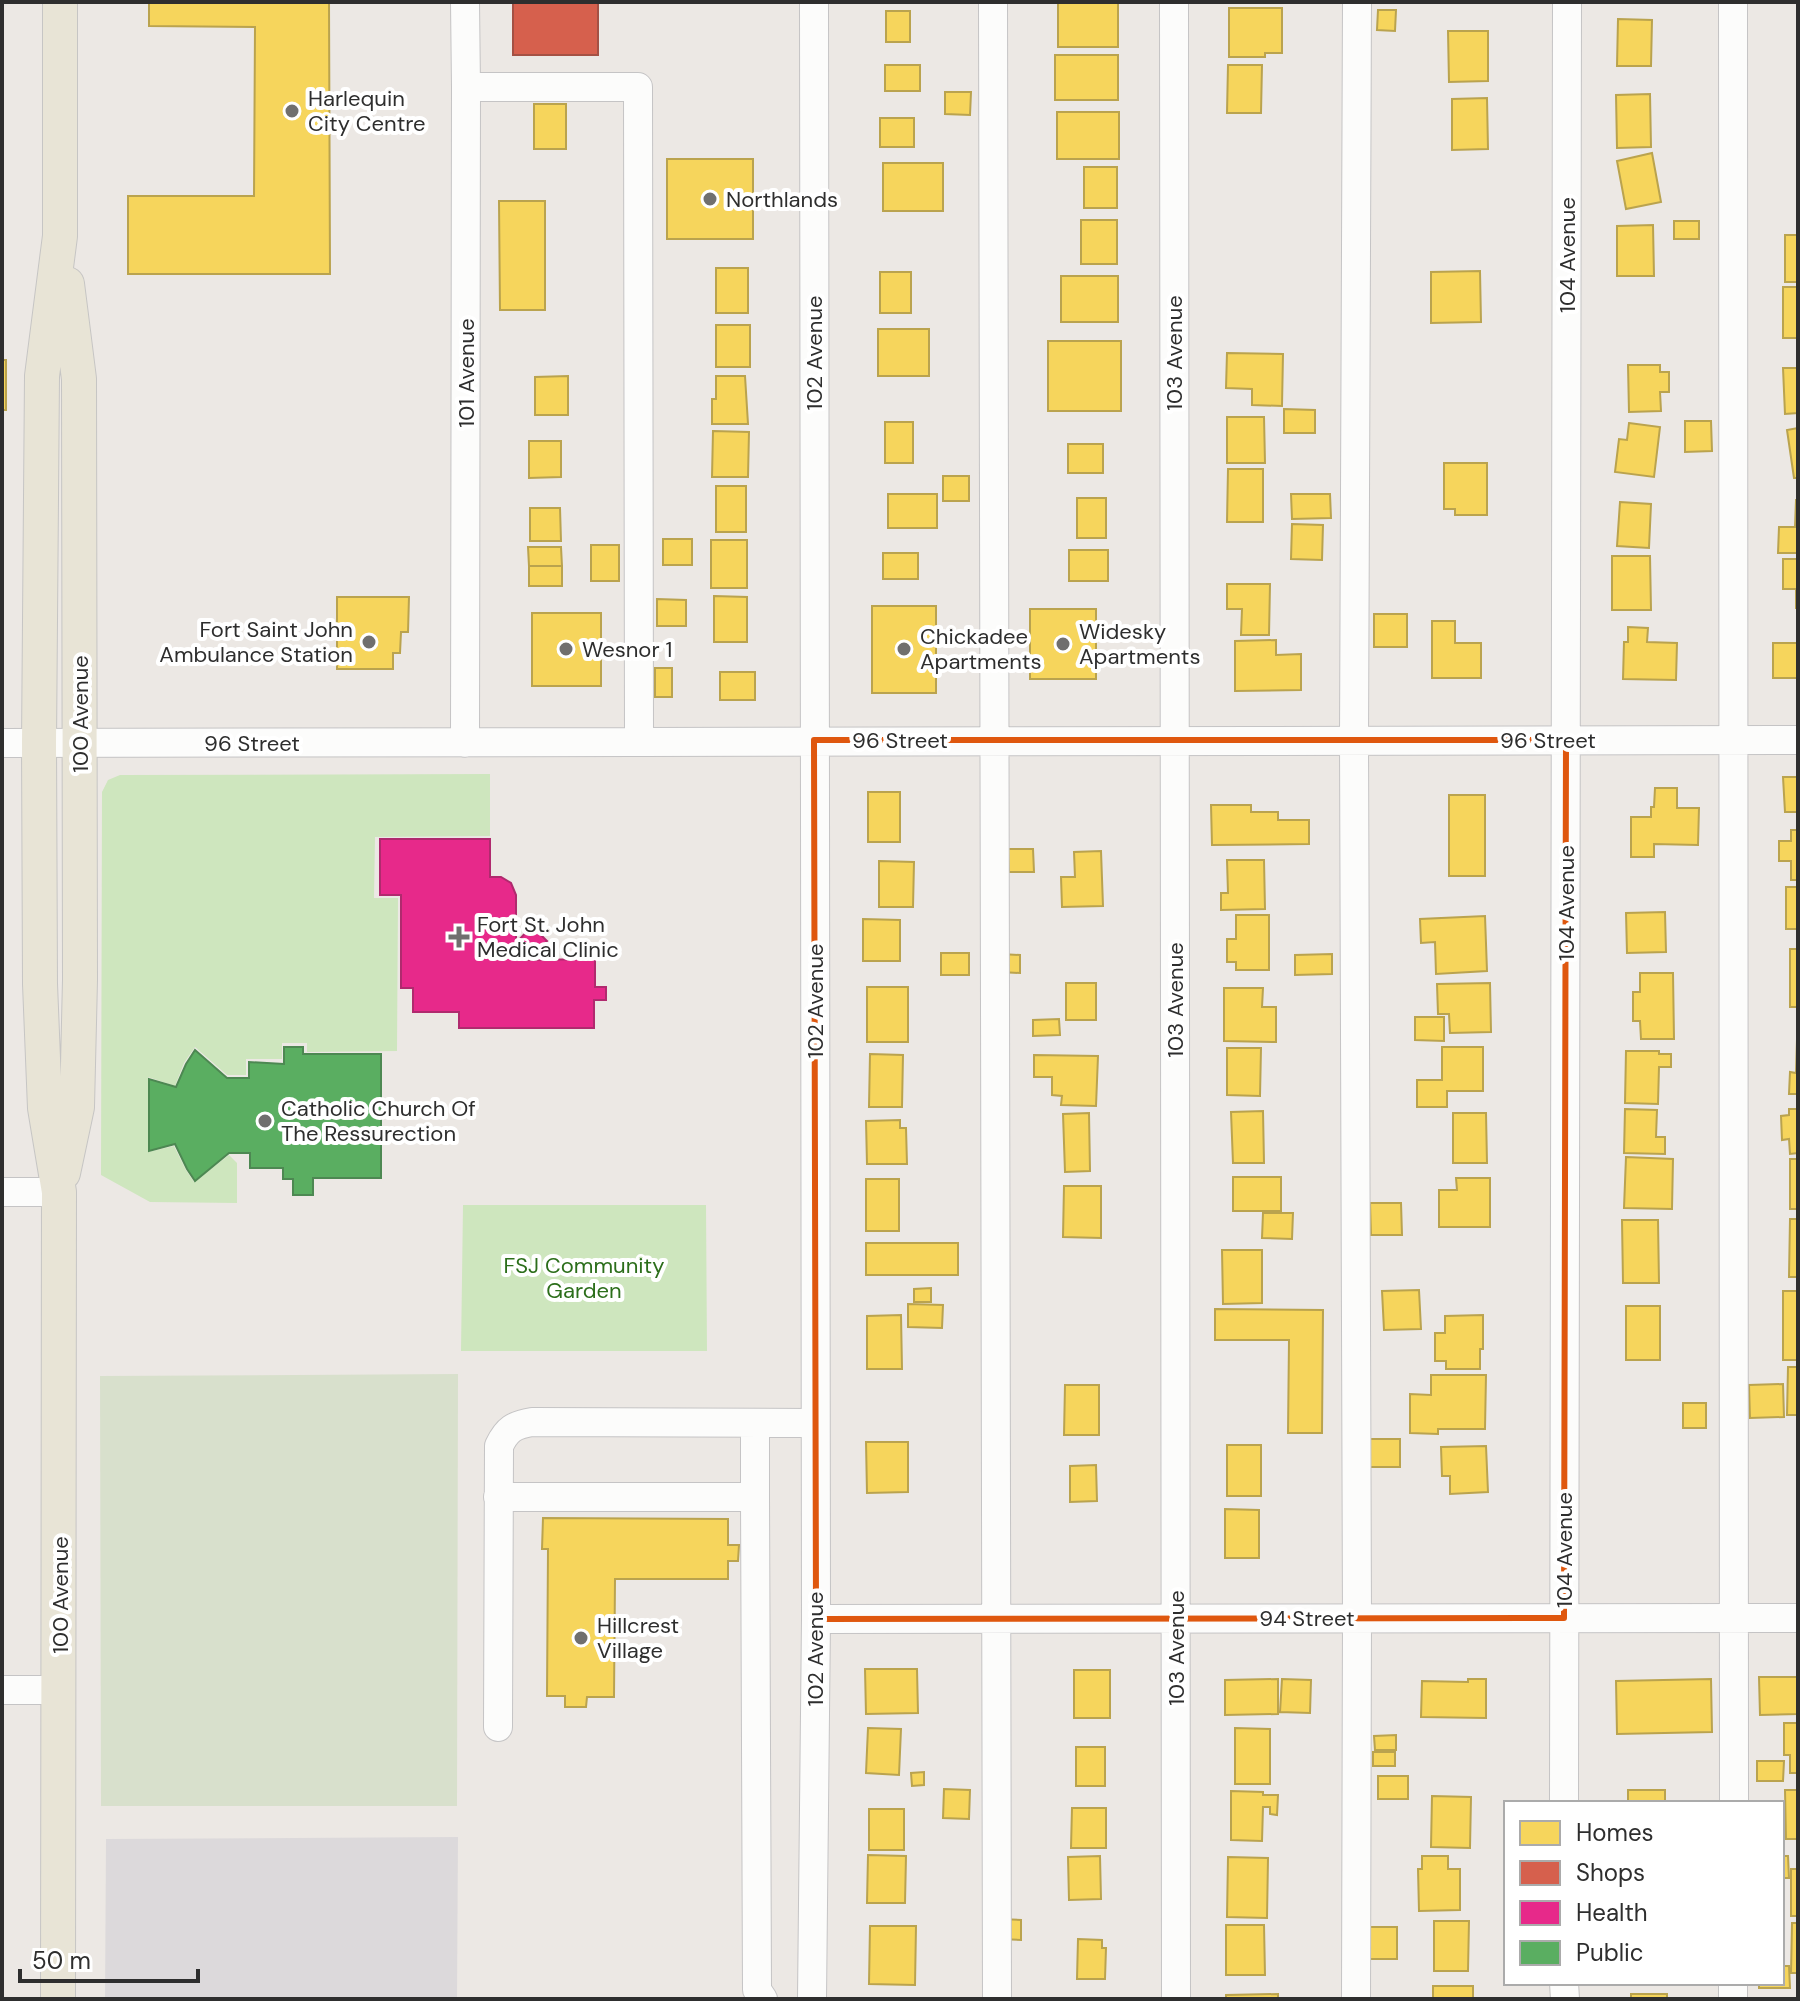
<svg xmlns="http://www.w3.org/2000/svg" width="1800" height="2001" viewBox="0 0 1800 2001" font-family="'DM Sans',sans-serif">
	<rect width="100%" height="100%" fill="#ece8e4"/>
	<path fill="#dcd9db" d="M458 1837 457 1999H105L106 1839Z"/>
	<path fill="#cee6be" d="M490 774V836L375 837 374 898H398L397 1051 307 1052V1043H282V1059H246V1075H227L195 1047 184 1063 175 1086 148 1077V1152L174 1146 186 1170 194 1182 229 1155 237 1163V1203L150 1202 101 1175 102 792 108 780 120 775Z
		M463 1205H706L707 1351H461Z"/>
	<path fill="#d8e0cc" d="M458 1374 457 1806H101L100 1376Z"/>
	<path fill="#f6d55c" stroke="#baa34e" stroke-width="2" d="M149 2H329L330 274H128V196H254L255 27 149 26Z
		M1058 2H1118V47H1058Z
		M1229 8H1282V53H1265V57H1229Z
		M1378 10H1396L1395 31 1377 30Z
		M886 11H910V42H886Z
		M1618 19 1652 20 1651 66H1617Z
		M1448 31H1488V81L1449 82Z
		M1055 55H1118V100H1055Z
		M885 65H920V91H885Z
		M1228 65H1262L1261 113H1227Z
		M945 92H971L970 115 945 114Z
		M1650 94 1651 147 1617 148 1616 95Z
		M1487 98 1488 149 1452 150V99Z
		M534 104H566V149H534Z
		M1057 112H1119V159H1057Z
		M880 118H914V147H880Z
		M1652 153 1661 202 1626 209 1617 161Z
		M667 159H753V239H667Z
		M883 163H943V211H883Z
		M1084 167H1117V208H1084Z
		M499 201H545V310H500Z
		M1081 220H1117V264H1081Z
		M1674 221H1699V239H1674Z
		M1653 225 1654 276H1617V226Z
		M1785 235H1798V282H1785Z
		M716 268H748V313H716Z
		M1480 271 1481 322 1431 323V272Z
		M880 272H911V313H880Z
		M1061 276H1118V322H1061Z
		M1783 287H1798V338H1783Z
		M716 325H750V367H716Z
		M878 329H929V376H878Z
		M1048 341H1121V411H1048Z
		M1227 353 1283 354 1282 406 1252 405V389L1226 388Z
		M2 360H6V410H2Z
		M1628 365H1660V372H1669V392H1660L1661 411 1629 412Z
		M1783 368H1798V413L1785 414Z
		M568 376V415H535V377Z
		M716 376H745L748 424H712V399H716Z
		M1284 409 1315 410V433H1284Z
		M1227 417H1264L1265 463H1227Z
		M1685 421H1711L1712 451 1685 452Z
		M885 422H913V463H885Z
		M1629 423 1660 427 1654 477 1615 472 1619 439 1627 440Z
		M1798 428V478H1794L1787 430Z
		M713 431 749 432 748 477H712Z
		M529 441H561V477L529 478Z
		M1068 444H1103V473H1068Z
		M1444 463H1487V515H1455V509H1444Z
		M1228 469H1263V522H1227Z
		M943 476H969V501H943Z
		M716 486H746V532H716Z
		M888 494H937V528H888Z
		M1291 494H1330L1331 518 1292 519Z
		M1077 498H1106V538H1077Z
		M1796 500H1798V553H1778L1779 527H1795Z
		M1620 502 1651 504 1649 548 1617 546Z
		M530 508H560L561 541H530Z
		M1292 524 1323 525 1322 560 1291 559Z
		M663 539H692V565H663Z
		M711 540H747V588H711Z
		M591 545H619V581H591Z
		M528 547H561L562 566H529Z
		M1069 550H1108V581H1069Z
		M883 553H918V579H883Z
		M1612 556H1650L1651 610H1612Z
		M1783 559H1798V608H1796V589H1783Z
		M529 566H562V586H529Z
		M1227 584H1270L1269 635H1241L1242 609H1227Z
		M714 596 747 597V642H714Z
		M337 597H409L408 632H401L400 653H393V669H337Z
		M657 599 686 600V626H657Z
		M872 606H936V693H872Z
		M1030 609H1096V679H1030Z
		M532 613H601V686H532Z
		M1374 614H1407V647H1374Z
		M1432 621H1455V643H1481V678H1432Z
		M1628 627 1648 628 1647 642 1677 643 1676 680 1623 679 1624 642H1628Z
		M1276 640V655L1301 654V690L1235 691V641Z
		M1773 643H1798V678H1773Z
		M655 668H672V697H655Z
		M720 672H755V700H720Z
		M1783 777H1798V812H1785Z
		M1655 788H1677V808H1699L1698 845 1654 844V857H1631V817H1651V807H1654Z
		M868 792H900V842H868Z
		M1449 795H1485V876H1449Z
		M1211 805H1251V812H1278V820H1309V844L1212 845Z
		M1791 830H1798V880H1791V861H1779V841H1791Z
		M1008 849H1033L1034 872H1009Z
		M1101 851 1103 906 1062 907 1061 877H1075L1074 852Z
		M1227 860H1264L1265 909 1221 910V893H1228Z
		M879 861 914 862 913 907H879Z
		M1786 887H1798V929H1786Z
		M1665 912 1666 952 1627 953 1626 913Z
		M1236 915H1269V970H1236V962H1227V939H1236Z
		M1485 916 1487 971 1436 974 1435 942 1421 943 1420 919Z
		M863 919 900 920V961H863Z
		M1790 949H1798V1007H1790Z
		M941 953H969V975H941Z
		M1001 954 1020 955V973L1001 972Z
		M1332 954V974L1295 975V955Z
		M1640 973H1673L1674 1039H1641L1640 1021H1633V992H1640Z
		M1066 983H1096V1020H1066Z
		M1490 983 1491 1032 1450 1033 1449 1014H1438L1437 984Z
		M867 987H908V1042H867Z
		M1224 988H1263L1262 1007H1276V1042L1224 1041Z
		M1415 1017H1444V1041L1415 1040Z
		M1059 1019 1060 1035 1033 1036V1020Z
		M1797 1039 1798 1094H1789L1790 1072 1796 1073Z
		M1442 1047H1483V1091H1447V1107H1417V1080H1442Z
		M1227 1048H1261L1260 1096 1227 1095Z
		M1626 1051H1659V1054H1671V1067H1659L1658 1104 1625 1103Z
		M870 1054 903 1055 902 1107H869Z
		M1034 1055 1098 1056 1096 1106 1061 1105 1062 1096 1052 1095V1077H1034Z
		M1625 1109 1657 1110 1656 1137H1665V1154L1624 1153Z
		M1789 1109H1798V1153L1790 1154 1789 1139 1782 1140 1781 1116 1789 1115Z
		M1263 1111 1264 1163H1233L1231 1112Z
		M1089 1113 1090 1171 1065 1172 1063 1114Z
		M1453 1113H1486L1487 1163H1453Z
		M900 1120V1128H906L907 1164H867L866 1121Z
		M1626 1157 1673 1159 1672 1209 1624 1208Z
		M1790 1159H1798V1209H1790Z
		M1233 1177H1281V1211H1233Z
		M1456 1178H1490V1227H1439V1190H1457Z
		M866 1179H899V1231H866Z
		M1064 1186H1101V1238L1063 1237Z
		M1370 1203H1401L1402 1235H1371Z
		M1263 1213H1293L1292 1239 1262 1238Z
		M1790 1219H1798V1277H1789Z
		M1622 1220H1658L1659 1283H1623Z
		M866 1243H958V1275H866Z
		M1222 1250H1262V1303L1223 1304Z
		M931 1288V1302H914V1289Z
		M1419 1290 1421 1329 1384 1330 1382 1291Z
		M1783 1291H1798V1360H1783Z
		M908 1304 943 1305 942 1328 908 1327Z
		M1626 1306H1660V1360H1626Z
		M1215 1309 1323 1310 1322 1433H1288L1289 1340H1215Z
		M901 1315 902 1369H867V1316Z
		M1483 1315V1349H1480V1369H1446V1361H1435V1333H1445V1316Z
		M1788 1367H1798V1415H1787Z
		M1431 1375H1486L1485 1429H1438V1434L1410 1433V1394L1431 1395Z
		M1783 1384 1784 1417 1750 1418 1749 1385Z
		M1065 1385H1099V1435H1064Z
		M1683 1403H1706V1428H1683Z
		M1364 1439H1400V1467H1364Z
		M866 1442H908V1492L867 1493Z
		M1227 1445H1261V1496H1227Z
		M1486 1446 1488 1492 1450 1494V1476H1442L1441 1447Z
		M1096 1465 1097 1501 1070 1502V1466Z
		M1225 1509 1259 1510V1558H1225Z
		M543 1518 728 1519V1545H739L738 1561H728V1579H615L614 1697H587L586 1707H565V1696H547L548 1549H542Z
		M865 1669H917L918 1713 866 1714Z
		M1074 1670H1110V1718H1074Z
		M1759 1677H1798V1714L1760 1715Z
		M1278 1679V1714L1225 1715V1680Z
		M1282 1679 1311 1680 1310 1713 1280 1712Z
		M1468 1679H1486V1718L1421 1717 1422 1681 1468 1682Z
		M1711 1679 1712 1732 1617 1734 1616 1681Z
		M1784 1723H1798V1773H1790V1755H1784Z
		M868 1728 901 1729 899 1775 866 1773Z
		M1235 1728 1270 1729V1784H1235Z
		M1396 1735V1750H1375L1374 1736Z
		M1076 1747H1105V1786H1076Z
		M1373 1752H1395V1766H1373Z
		M1757 1761H1784L1783 1781H1757Z
		M924 1772V1785L912 1786 911 1773Z
		M1378 1776H1408V1799H1378Z
		M944 1789 970 1790 969 1819 943 1818Z
		M1628 1790H1665V1803H1628Z
		M1785 1790H1798V1839H1786Z
		M1231 1791 1263 1792V1795H1278L1277 1815 1270 1814V1807H1263L1262 1841 1231 1840Z
		M1432 1796 1471 1797 1470 1848 1431 1847Z
		M1072 1808H1106V1848H1071Z
		M869 1809H904V1850H869Z
		M868 1855 906 1856 905 1903H867Z
		M1100 1856 1101 1899 1069 1900 1068 1857Z
		M1422 1856H1448V1869H1460V1910L1419 1911 1418 1869H1422Z
		M1782 1856H1788L1789 1878H1782Z
		M1228 1857 1268 1858 1267 1918 1227 1917Z
		M1791 1869H1798V1916H1791Z
		M999 1919 1021 1920V1940L999 1939Z
		M1434 1921H1469L1468 1971H1434Z
		M1792 1923H1798V1973H1791Z
		M1226 1925H1264L1265 1975H1226Z
		M870 1926H916L915 1985 869 1984Z
		M1364 1927H1397V1959H1365Z
		M1078 1939 1102 1940V1948H1106L1105 1979H1077Z
		M1782 1966H1789L1790 1988H1759V1983H1782Z
		M1433 1986H1473V1999H1433Z
		M1278 1994V1999H1226V1995Z
		M1631 1994H1667V1999H1631Z"/>
	<path fill="#d6604d" stroke="#a45144" stroke-width="2" d="M513 2H598V55H513Z"/>
	<path fill="#e7298a" stroke="#b02a6e" stroke-width="2" d="M380 839H490V877H501L511 883 516 895V943L532 926 547 941 529 960 595 959V987H606V1000H594V1028H459V1012H413V988H401V895H380Z"/>
	<path fill="#5aae61" stroke="#4d8852" stroke-width="2" d="M284 1047H303V1054H381V1178H313V1195H293V1179H283V1168H250V1153H229L195 1181 187 1169 175 1144 149 1151V1079L176 1087 186 1064 195 1050 227 1078H249V1062L284 1064Z"/>
	<g fill="none" stroke-linecap="round" stroke-linejoin="round">
		<g stroke="#c5c4c5" stroke-width="30">
			<path id="minor" d="M465 2 466 87 465 743
				M993 2 997 1999
				M1174 2 1176 1999
				M1733 2 1734 1803
				M466 87H638L639 741
				M2 743 1798 740
				M2 1192H59
				M498 1497H755V1423
				M755 1497 757 1990 763 1999
				M816 1619 1798 1618
				M2 1690H60
				M498 1727 499 1446C507 1429 514 1425 532 1422L815 1423
				M1564 1803 1567 2
				M1564 1983 1565 1999
				M812 1999 816 1619 814 2
				M1356 1999 1357 1618 1354 741 1357 2
				M1733 1999V1983"/>
		</g>
		<g stroke="#c6c5c4" stroke-width="36">
			<path id="major" d="M63 1173 77 1107 80 980 79 379 67 284
				M58 1999 59 1192 45 1108 40 984 39 743 42 376 60 236V2"/>
		</g>
		<use href="#minor" stroke="#fcfcfb" stroke-width="28"/>
		<use href="#major" stroke="#e8e4d6" stroke-width="34"/>
	</g>
	<path fill="none" stroke="#df570e" stroke-width="6" stroke-linejoin="round" d="M814 740H1566L1564 1618 816 1619Z"/>
	<g fill="#706f6e" stroke="#fff" stroke-width="3">
		<circle cx="292" cy="111" r="8"/>
		<circle cx="710" cy="199" r="8"/>
		<circle cx="369" cy="642" r="8"/>
		<circle cx="1063" cy="644" r="8"/>
		<circle cx="566" cy="649" r="8"/>
		<circle cx="904" cy="649" r="8"/>
		<path d="M455 925h8v8h8v8h-8v8h-8v-8h-8v-8h8z"/>
		<circle cx="265" cy="1121" r="8"/>
		<circle cx="581" cy="1638" r="8"/>
	</g>
	<g text-anchor="middle" dominant-baseline="central" stroke-width="8" stroke-linejoin="round" paint-order="stroke">
		<g font-size="22" fill="#2e2e2e" stroke="#fff" text-anchor="start">
			<text x="308" y="98">Harlequin<tspan x="308" dy="25">City Centre</tspan></text>
			<text x="726" y="199">Northlands</text>
			<text x="353" y="629" text-anchor="end">Fort Saint John<tspan x="353" dy="25">Ambulance Station</tspan></text>
			<text x="1079" y="631">Widesky<tspan x="1079" dy="25">Apartments</tspan></text>
			<text x="920" y="636">Chickadee<tspan x="920" dy="25">Apartments</tspan></text>
			<text x="582" y="649">Wesnor 1</text>
			<text x="477" y="924">Fort St. John<tspan x="477" dy="25">Medical Clinic</tspan></text>
			<text x="281" y="1108">Catholic Church Of<tspan x="281" dy="25">The Ressurection</tspan></text>
			<text x="597" y="1625">Hillcrest<tspan x="597" dy="25">Village</tspan></text>
		</g>
		<g font-size="22" fill="#2e2e2e" stroke="#fff">
			<text transform="translate(1567 255) rotate(-90)">104 Avenue</text>
			<text transform="translate(814 353) rotate(-90)">102 Avenue</text>
			<text transform="translate(1174 353) rotate(-90)">103 Avenue</text>
			<text transform="translate(466 373) rotate(-90)">101 Avenue</text>
			<text transform="translate(80 714) rotate(-90)">100 Avenue</text>
			<text x="900" y="740">96 Street</text>
			<text x="1548" y="740">96 Street</text>
			<text x="252" y="743">96 Street</text>
			<text transform="translate(1566 903) rotate(-90)">104 Avenue</text>
			<text transform="translate(1175 1000) rotate(-90)">103 Avenue</text>
			<text transform="translate(815 1001) rotate(-90)">102 Avenue</text>
			<text transform="translate(1564 1550) rotate(-90)">104 Avenue</text>
			<text transform="translate(60 1595) rotate(-90)">100 Avenue</text>
			<text x="1307" y="1618">94 Street</text>
			<text transform="translate(1176 1648) rotate(-90)">103 Avenue</text>
			<text transform="translate(815 1649) rotate(-90)">102 Avenue</text>
		</g>
		<g font-size="22" fill="#2c6e1b" stroke="#fff">
			<text x="584" y="1265">FSJ Community<tspan x="584" dy="25">Garden</tspan></text>
		</g>
	</g>
	<rect width="1800" height="2001" fill="none" stroke="#2e2e2e" stroke-width="8"/>
	<rect x="1504" y="1801" width="280" height="184" fill="#ffffff" stroke="#ababab" stroke-width="2"/>
	<rect x="1520" y="1821" width="40" height="24" fill="#f6d55c" stroke="#ababab" stroke-width="2"/>
	<text x="1576" y="1841" font-size="24" fill="#2e2e2e">Homes</text>
	<rect x="1520" y="1861" width="40" height="24" fill="#d6604d" stroke="#ababab" stroke-width="2"/>
	<text x="1576" y="1881" font-size="24" fill="#2e2e2e">Shops</text>
	<rect x="1520" y="1901" width="40" height="24" fill="#e7298a" stroke="#ababab" stroke-width="2"/>
	<text x="1576" y="1921" font-size="24" fill="#2e2e2e">Health</text>
	<rect x="1520" y="1941" width="40" height="24" fill="#5aae61" stroke="#ababab" stroke-width="2"/>
	<text x="1576" y="1961" font-size="24" fill="#2e2e2e">Public</text>
	<path d="M20 1969v12h178v-12" fill="none" stroke="#2e2e2e" stroke-width="4"/>
	<text x="32" y="1969" font-size="24" fill="#2e2e2e" stroke="#ffffff" stroke-width="6" paint-order="stroke">50 m</text>
</svg>
